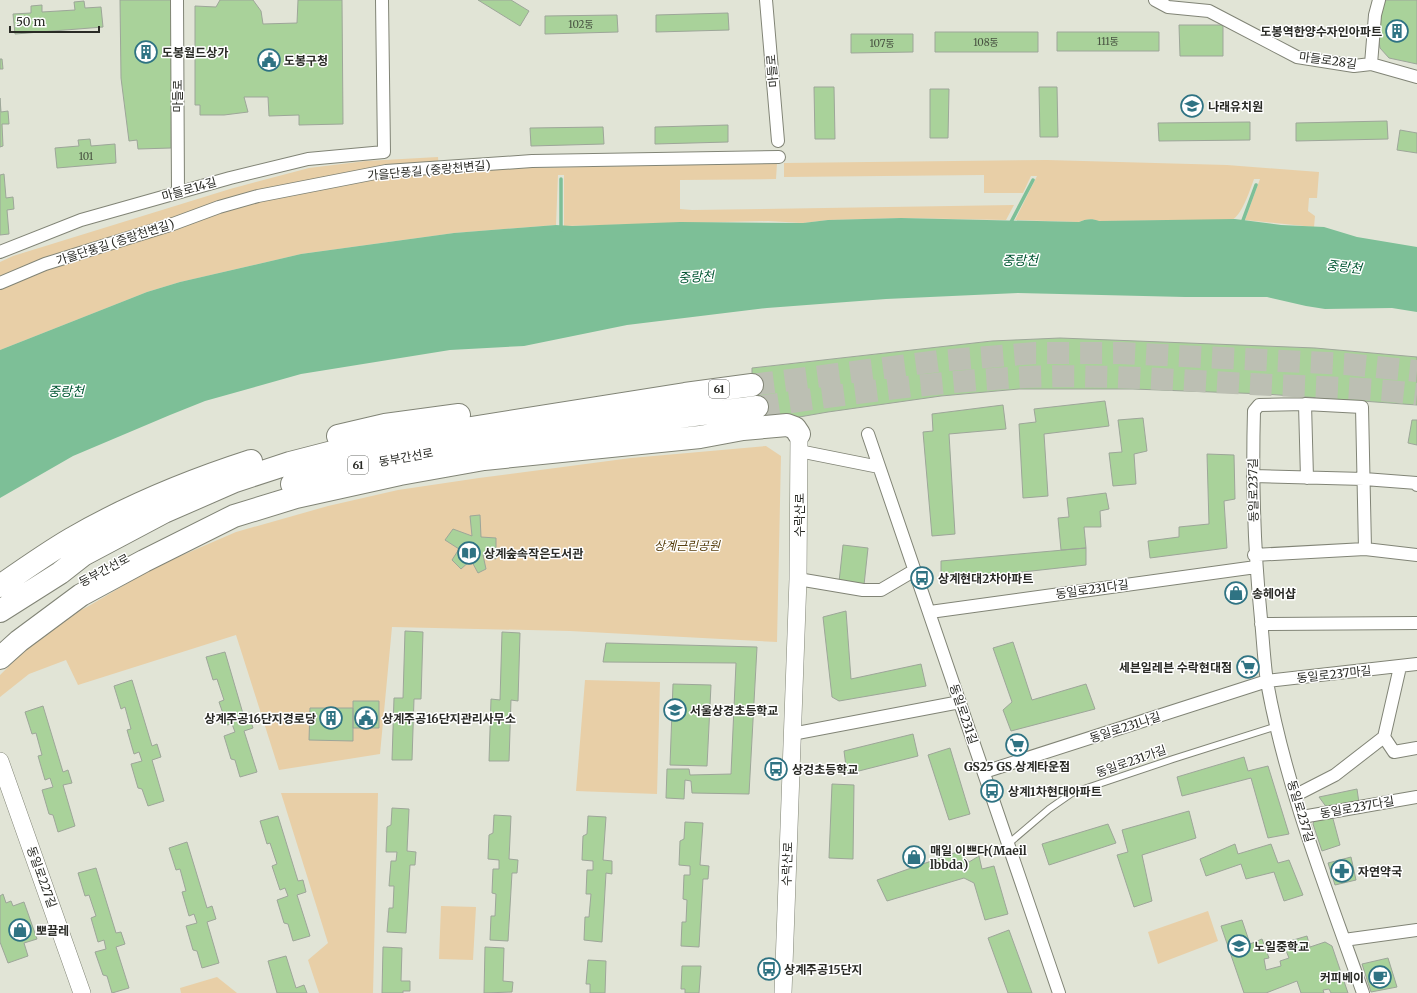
<svg xmlns="http://www.w3.org/2000/svg" width="1417" height="993" viewBox="0 0 1417 993" font-family="Merriweather,'Noto Sans KR',serif">
	<rect width="100%" height="100%" fill="#e1e4d6"/>
	<path fill="#e8cfa7" d="M438 157 439 170 777 163 776 179 680 180V209L692 210 1014 205 1006 220 901 218 828 220 803 223 768 221 564 226V175H558L556 225 454 233 301 254 180 282 147 292 0 350V262L13 256 230 189 309 168 366 161Z
		M1047 160 1227 165 1319 172 1317 198H1309L1308 211 1315 216 1314 227 1245 220 1260 179H1254C1250 190 1242 215 1232 220L1098 221C1092 218 1085 219 1079 222L1015 220 1037 176H1031L1023 193H984V175L784 177V163Z
		M766 446 781 456 777 642 570 631 392 627 380 754 279 770 236 635 78 685 66 660 29 674 0 697V675L52 624 87 607 155 567 236 532 328 506 398 490 479 478 631 458Z
		M585 680 660 682 657 794 576 791Z
		M281 793H378L373 993H319L308 960 328 943Z
		M441 906 476 907 473 960 439 959Z
		M1208 911 1218 941 1158 964 1148 932Z
		M217 977 237 993H181L180 988Z"/>
	<path fill="#7dbf97" d="M901 218 1079 222C1085 219 1092 218 1099 221L1235 219 1281 225 1324 227 1357 237 1417 247V312L1392 308 1325 309 1306 306 1267 297H1185L1018 293 886 299 767 308 627 325 524 346 450 350 301 374 205 401 170 415 73 456 0 498V350L147 292 180 282 301 254 454 233 556 225 572 226 680 222 803 223 828 220Z"/>
	<g fill="none" stroke-linecap="round" stroke-linejoin="round">
		<path stroke="#7dbf97" stroke-width="3.5" d="M1242 223 1256 185
			M1010 224 1033 180
			M561 230V179"/>
	</g>
	<path fill="#a9d29a" stroke="#9da699" d="M120 0H172L171 148 138 149 137 140 129 141 121 78Z
		M220 0H253L261 11 263 24 297 23 298 0H342L343 124 299 125V115L269 116 268 97H244L248 112 224 115H200V105H195V6L216 7Z
		M478 0H511L529 11 520 26Z
		M1383 0H1417V64L1389 58 1380 48 1375 15Z
		M84 1 85 8 101 7 103 27 15 34 13 14 31 13V6L42 5V12L75 10 74 2Z
		M728 13 729 30 656 32V15Z
		M617 15 618 32 545 34V16Z
		M1179 25H1223V56H1180Z
		M935 32H1038V52H935Z
		M1057 32H1159V51H1057Z
		M851 34H913V52L851 53Z
		M0 59H2L3 69H0Z
		M814 87H834L835 139H815Z
		M1039 87H1057L1058 137H1040Z
		M930 89H949L948 138H930Z
		M0 98 1 112 8 111 9 124H2L3 146 0 147Z
		M1387 121 1388 139 1296 141V123Z
		M1250 122V140L1159 141 1158 123Z
		M728 125V142L655 144V127Z
		M603 127 604 144 531 146 530 128Z
		M1400 130 1417 133V153L1397 150Z
		M90 139 91 146 115 144 116 163 57 168 55 148 79 146 78 140Z
		M4 174 6 198 13 197 14 209 7 210 9 234 0 235V175Z
		M1060 338 1315 348 1417 357V405L1265 394 1133 389H1019L941 396 828 412 759 424 752 385V368L992 341Z
		M1105 401 1109 426 1044 434 1048 496 1023 498 1019 424 1036 422 1034 409Z
		M1003 405 1006 429 949 434 955 534 932 536 923 432 933 431 932 414Z
		M1143 418 1147 451 1134 454 1136 484 1113 486 1109 453 1122 452 1118 420Z
		M1412 420H1417V445L1408 443Z
		M1207 454 1234 455 1235 499 1224 501 1227 548 1150 558 1148 541 1179 537V527L1209 524Z
		M1106 493 1109 509 1100 511 1101 527H1084L1086 548 1061 550 1058 518 1069 517 1067 498Z
		M480 515 481 537 496 538V559L483 555 486 569 478 573 471 560 461 569 452 560 459 549 445 540 453 529 472 536 470 516Z
		M843 545 868 548 864 585 839 582Z
		M1086 548V565L941 581V561Z
		M846 611 851 679 921 664 926 686 839 701 832 697 823 617Z
		M405 631 423 632 421 699H414L412 760H392L394 698H403Z
		M502 632 520 633 518 701 511 700 509 761H489L491 699 500 700Z
		M1013 642 1032 700 1086 684 1095 709 1011 731 1003 710 1012 702 993 648Z
		M606 643 757 647 749 794 692 793 691 781 685 780 684 799 666 798 667 769H689L690 775 731 774 736 663 603 662Z
		M225 652 244 717 249 716 253 728 244 731 257 772 240 777 235 760 231 759 224 736 235 732 232 724 227 725 219 702 224 700 217 679 213 680 206 657Z
		M132 680 152 746 157 744 161 757 152 760 164 801 148 806 142 789 138 788 131 764 142 761 139 752 134 754 127 730 131 729 125 707 121 709 114 686Z
		M673 684 711 685 707 766 670 765Z
		M353 701H379V728H353Z
		M43 706 63 772 68 770 72 783 63 785 75 826 58 832 53 815 49 814 42 790 53 787 50 778 45 780 38 756 42 755 36 733 32 734 25 712Z
		M310 708H353V741L309 740Z
		M913 734 918 756 847 774 844 751Z
		M950 748 970 814 949 820 928 755Z
		M1244 757 1248 771 1268 766 1289 834 1268 838 1251 778 1182 796 1177 777Z
		M832 784 854 785 853 859 829 858Z
		M1357 789 1359 803 1327 808 1319 797Z
		M392 808 409 809 407 851 416 852 415 865H410L406 933 387 932 389 908H393L394 886H389L391 861H396L397 852H386L387 827 391 825Z
		M1189 811 1196 838 1142 855 1152 901 1134 907 1117 855 1128 852 1122 830Z
		M494 815 511 816 509 859 518 860 517 873H512L508 941 490 940 491 916H495L496 894 492 893 493 869H499V860L488 859 489 835 493 833Z
		M1332 815 1340 845 1322 851 1313 824 1315 819Z
		M278 816 298 881 303 880 306 892 297 895 310 936 293 941 288 924 284 923 277 900 288 896 285 888 280 890 272 866 277 864 270 843 267 844 260 821Z
		M588 816 606 817 603 860 612 861V874L606 873 602 942 584 940 585 917H589L591 894H586L587 870H593V861L582 860 583 836 587 834Z
		M685 822 703 823 700 865 709 866 708 879H703L699 947 681 946 682 922H686L687 900 683 899 684 875H690V866L679 865 680 841 684 839Z
		M1108 824 1116 843 1049 865 1042 844Z
		M187 842 207 908 212 906 216 919 207 922 219 963 202 968 197 951 193 950 186 926 197 923 194 914 189 916 182 892 186 891 180 869 176 870 169 848Z
		M1235 844 1238 854 1271 844 1278 863 1289 860 1303 895 1284 901 1274 872 1246 879 1241 864 1206 876 1200 859Z
		M960 851 969 862 979 856 982 869 994 866 1008 914 985 920 974 883 964 878 887 901 877 880Z
		M1351 857 1356 880 1335 885 1328 863Z
		M96 868 116 933 121 932 125 944 116 947 129 988 112 993 107 976 103 975 95 952 106 949 104 940 98 942 91 918 96 916 89 895 85 896 78 873Z
		M3 894 6 903 11 901 13 906 24 902 37 939 24 943 28 956 8 963 0 942V896Z
		M1242 920 1250 944 1262 939 1269 958 1264 959 1266 970 1281 966 1280 961 1289 958 1283 943 1307 936 1310 947 1325 942 1332 946 1348 993H1331L1329 989 1323 990 1324 993H1301L1297 981 1266 993H1244L1221 926Z
		M1009 930 1032 993H1008L988 938Z
		M383 947 402 948 401 981H410V991H403V993H382Z
		M485 947 504 948 503 981 513 982 512 992 484 993Z
		M286 956 296 988 304 985 307 993H277L268 961Z
		M1388 958 1397 987 1371 992 1362 964Z
		M588 960 606 961 605 993H590V984H586Z
		M682 966H701L699 993H685V989H681Z"/>
	<g fill="none" stroke-linecap="round" stroke-linejoin="round">
		<path stroke="#bcbfb3" stroke-width="22" stroke-dasharray="22 11" stroke-linecap="butt" d="M752 385 938 361 1035 353H1121L1202 357 1346 364 1417 371
			M757 407C840 395 924 383 1008 378 1089 373 1170 380 1251 384 1306 387 1362 387 1417 394"/>
		<g stroke="#818476" stroke-width="8">
			<path id="lane" d="M1008 844 1049 809 1072 793 1173 759 1277 726"/>
		</g>
		<g stroke="#818476" stroke-width="14">
			<path id="street" d="M177 0 178 192
				M766 0 778 141
				M1155 0 1168 7 1209 11 1297 57 1354 66 1371 64 1417 77
				M1371 64 1375 15 1379 0
				M0 252 81 220 230 178 308 159 384 152 382 0
				M0 283 45 264 173 224 219 207 258 196 386 171 532 161 779 157
				M1305 404 1307 478
				M868 434 1059 993
				M799 451 879 467
				M1253 476 1364 479 1417 483V485
				M1254 555 1365 549 1417 555
				M798 579 863 590H881L915 570
				M930 612 1256 567
				M1261 624 1417 623
				M792 734 960 702
				M1384 737 1400 667
				M984 772 1267 681 1417 664
				M1296 795 1335 775 1384 737 1394 752 1417 748
				M1302 817 1417 797
				M1344 940 1417 930
				M1363 993C1327 891 1286 788 1267 682 1264 661 1263 640 1261 619 1254 549 1252 481 1254 411L1259 405 1305 404 1362 407 1365 549"/>
		</g>
		<g stroke="#818476" stroke-width="18">
			<path id="secondary" d="M0 761 82 993
				M783 993 798 579 799 434"/>
		</g>
		<g stroke="#818476" stroke-width="24">
			<path id="highway" d="M338 436 385 425 459 415
				M292 484 356 465 528 436 757 407
				M0 586C23 570 47 553 71 539 128 506 189 481 251 461
				M0 611 60 573 83 555 164 512 235 481 290 463 352 447 685 394 752 385
				M0 658 19 641 81 595 144 561 234 516 296 497 400 474 484 459 700 437 743 429 787 425 795 428 799 434"/>
		</g>
		<use href="#lane" stroke="#fff" stroke-width="6"/>
		<use href="#street" stroke="#fff" stroke-width="12"/>
		<use href="#secondary" stroke="#fff" stroke-width="17"/>
		<use href="#highway" stroke="#fff" stroke-width="22"/>
	</g>
	<defs>
		<g id="building-ring" transform="scale(1.15)"><circle r="9.5" fill="#fff" stroke="#2f7383" stroke-width="1.5"/><path d="M-4-6H4V6H1V3H-1V6H-4ZM-2.5-4.3h1.7v1.8h-1.7ZM.8-4.3h1.7v1.8H.8ZM-2.5-1h1.7V.8h-1.7ZM.8-1h1.7V.8H.8Z" fill="#2f7383"/></g>
		<g id="civic-ring" transform="scale(1.15)"><circle r="9.5" fill="#fff" stroke="#2f7383" stroke-width="1.5"/><path d="M-.6-6.5H3V-4.5H.6V-3L4-1V1h2V6H-6V1h2V-1L-.6-3ZM-1.2 2.5V6h2.4V2.5Z" fill="#2f7383"/></g>
		<g id="school-ring" transform="scale(1.15)"><circle r="9.5" fill="#fff" stroke="#2f7383" stroke-width="1.5"/><path d="M0-5L7-2L0 1L-7-2ZM-4 1L0 2.5L4 1V4Q0 6-4 4Z" fill="#2f7383"/></g>
		<g id="library-ring" transform="scale(1.15)"><circle r="9.5" fill="#fff" stroke="#2f7383" stroke-width="1.5"/><path d="M-6-4Q-3-5.5-.7-3.5V5Q-3 3-6 4ZM6-4Q3-5.5 .7-3.5V5Q3 3 6 4Z" fill="#2f7383"/></g>
		<g id="bus-ring" transform="scale(1.15)"><circle r="9.5" fill="#fff" stroke="#2f7383" stroke-width="1.5"/><path d="M-5-6H5V4H4V6H2V4H-2V6H-4V4H-5ZM-3.5-4V0h7V-4ZM-3.5 1.2v1.5H-2V1.2ZM2 1.2v1.5H3.5V1.2Z" fill="#2f7383"/></g>
		<g id="shop-ring" transform="scale(1.15)"><circle r="9.5" fill="#fff" stroke="#2f7383" stroke-width="1.5"/><path d="M-5-2.5h2.3a2.7 3.5 0 0 1 5.4 0H5L5.5 6h-11ZM-1.5-2.5h3a1.5 2.3 0 0 0-3 0Z" fill="#2f7383"/></g>
		<g id="supermarket-ring" transform="scale(1.15)"><circle r="9.5" fill="#fff" stroke="#2f7383" stroke-width="1.5"/><path d="M-6-5.5h2.5l.6 2H6L4.5 2H-2.5L-4.4-4H-6ZM-1.5 3.2a1.3 1.3 0 1 0 .1 0ZM3 3.2a1.3 1.3 0 1 0 .1 0Z" fill="#2f7383"/></g>
		<g id="pharmacy-ring" transform="scale(1.15)"><circle r="9.5" fill="#fff" stroke="#2f7383" stroke-width="1.5"/><path d="M-2-6h4v4h4v4h-4v4h-4v-4h-4v-4h4Z" fill="#2f7383"/></g>
		<g id="cafe-ring" transform="scale(1.15)"><circle r="9.5" fill="#fff" stroke="#2f7383" stroke-width="1.5"/><path d="M-5.5-4.5H6V0H3Q3 3.5 0 3.5H-2.5Q-5.5 3.5-5.5 0ZM3-3.2v2h1.7v-2ZM-6 4.5H4V6H-6Z" fill="#2f7383"/></g>
	</defs>
	<g fill-rule="evenodd">
		<use href="#building-ring" x="1397" y="31"/>
		<use href="#building-ring" x="146" y="52"/>
		<use href="#civic-ring" x="269" y="60"/>
		<use href="#school-ring" x="1192" y="106"/>
		<use href="#library-ring" x="469" y="553"/>
		<use href="#bus-ring" x="922" y="578"/>
		<use href="#shop-ring" x="1236" y="593"/>
		<use href="#supermarket-ring" x="1248" y="667"/>
		<use href="#school-ring" x="675" y="710"/>
		<use href="#building-ring" x="331" y="718"/>
		<use href="#civic-ring" x="366" y="718"/>
		<use href="#supermarket-ring" x="1017" y="745"/>
		<use href="#bus-ring" x="776" y="769"/>
		<use href="#bus-ring" x="992" y="791"/>
		<use href="#shop-ring" x="914" y="857"/>
		<use href="#pharmacy-ring" x="1342" y="871"/>
		<use href="#shop-ring" x="20" y="930"/>
		<use href="#school-ring" x="1239" y="946"/>
		<use href="#bus-ring" x="769" y="969"/>
		<use href="#cafe-ring" x="1380" y="977"/>
	</g>
	<g text-anchor="middle" dominant-baseline="central" stroke-width="3" stroke-linejoin="round" paint-order="stroke">
		<g font-size="10" fill="#495442">
			<text x="581" y="24">102동</text>
			<text x="1108" y="41">111동</text>
			<text x="986" y="42">108동</text>
			<text x="882" y="43">107동</text>
			<text x="86" y="156">101</text>
		</g>
		<g fill="#fff" stroke="#696a66" stroke-width="1">
			<rect x="709" y="380" width="20" height="18" rx="3"/>
			<rect x="348" y="456" width="20" height="18" rx="3"/>
		</g>
		<g font-size="11" font-weight="bold" fill="#292a25">
			<text x="719" y="389">61</text>
			<text x="358" y="465">61</text>
		</g>
		<g font-size="12" font-weight="bold" fill="#292a25" stroke="#fff" text-anchor="start">
			<text x="1382" y="31" text-anchor="end">도봉역한양수자인아파트</text>
			<text x="162" y="52">도봉월드상가</text>
			<text x="284" y="60">도봉구청</text>
			<text x="1208" y="106">나래유치원</text>
			<text x="484" y="553">상계숲속작은도서관</text>
			<text x="938" y="578">상계현대2차아파트</text>
			<text x="1252" y="593">송헤어샵</text>
			<text x="1232" y="667" text-anchor="end">세븐일레븐 수락현대점</text>
			<text x="690" y="710">서울상경초등학교</text>
			<text x="316" y="718" text-anchor="end">상계주공16단지경로당</text>
			<text x="382" y="718">상계주공16단지관리사무소</text>
			<text x="1017" y="766" text-anchor="middle">GS25 GS 상계타운점</text>
			<text x="792" y="769">상겅초등학교</text>
			<text x="1008" y="791">상계1차현대아파트</text>
			<text x="930" y="850">매일 이쁘다(Maeil<tspan x="930" dy="14">lbbda)</tspan></text>
			<text x="1358" y="871">자연약국</text>
			<text x="36" y="930">뽀끌레</text>
			<text x="1254" y="946">노일중학교</text>
			<text x="784" y="969">상계주공15단지</text>
			<text x="1364" y="977" text-anchor="end">커피베이</text>
		</g>
		<g font-size="12" fill="#292a25" stroke="#fff">
			<text transform="translate(1328 60) rotate(8)">마들로28길</text>
			<text transform="translate(772 71) rotate(-95)">마들로</text>
			<text transform="translate(177 96) rotate(-90)">마들로</text>
			<text transform="translate(429 170) rotate(-5)">가을단풍길 (중랑천변길)</text>
			<text transform="translate(189 189) rotate(-16)">마들로14길</text>
			<text transform="translate(115 242) rotate(-18)">가을단풍길 (중랑천변길)</text>
			<text transform="translate(406 457) rotate(-10)">동부간선로</text>
			<text transform="translate(1253 490) rotate(-91)">동일로237길</text>
			<text transform="translate(799 515) rotate(-90)">수락산로</text>
			<text transform="translate(104 570) rotate(-28)">동부간선로</text>
			<text transform="translate(1092 589) rotate(-8)">동일로231다길</text>
			<text transform="translate(1334 674) rotate(-6)">동일로237마길</text>
			<text transform="translate(964 714) rotate(71)">동일로231길</text>
			<text transform="translate(1125 727) rotate(-18)">동일로231나길</text>
			<text transform="translate(1131 761) rotate(-19)">동일로231가길</text>
			<text transform="translate(1357 807) rotate(-10)">동일로237다길</text>
			<text transform="translate(1301 811) rotate(73)">동일로237길</text>
			<text transform="translate(787 864) rotate(-88)">수락산로</text>
			<text transform="translate(42 877) rotate(70)">동일로227길</text>
		</g>
		<g font-size="12" font-style="italic" fill="#563d0c" stroke="#fff">
			<text x="687" y="545">상계근린공원</text>
		</g>
		<g font-size="13" font-style="italic" fill="#015632" stroke="#fff">
			<text x="1020" y="260">중랑천</text>
			<text transform="translate(1344 267) rotate(6)">중랑천</text>
			<text transform="translate(696 277) rotate(-3)">중랑천</text>
			<text x="66" y="391">중랑천</text>
		</g>
	</g>
	<path d="M10 26v6h89v-6" fill="none" stroke="#292a25" stroke-width="2"/>
	<text x="16" y="26" font-size="12" fill="#292a25" stroke="#ffffff" stroke-width="3" paint-order="stroke">50 m</text>
</svg>
